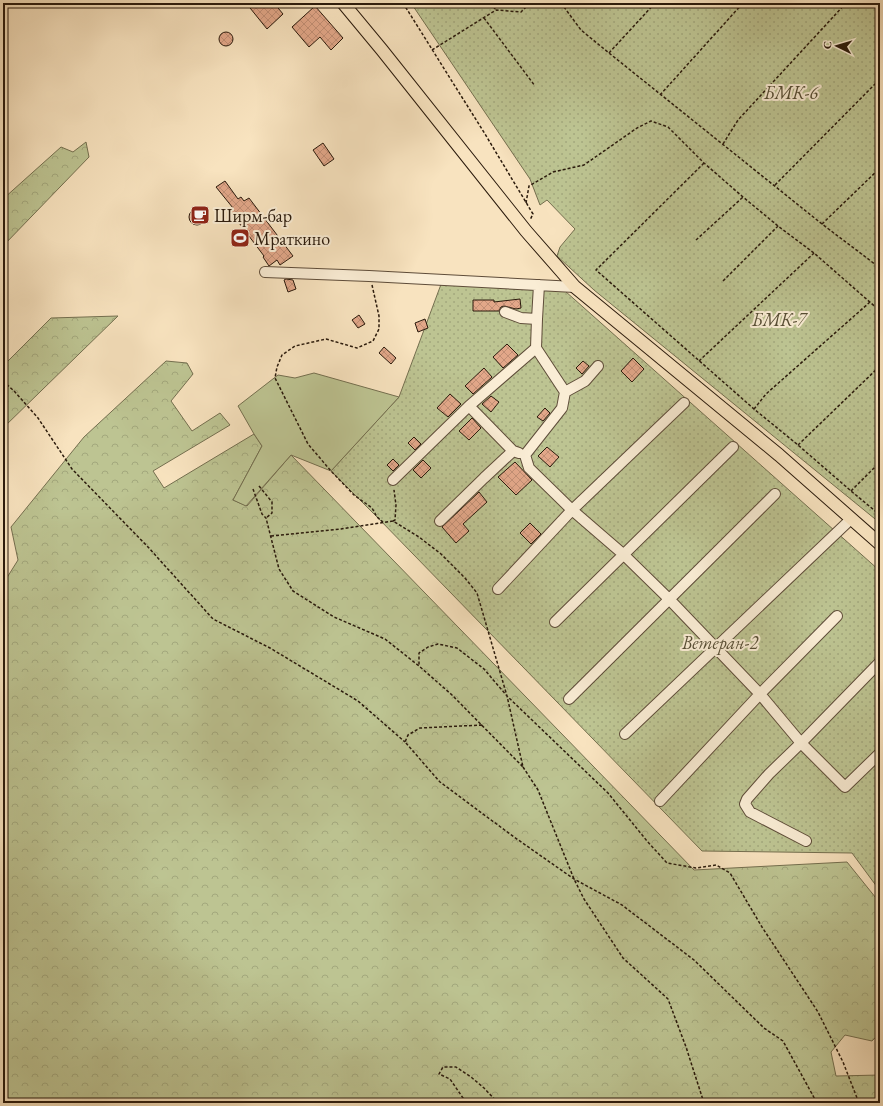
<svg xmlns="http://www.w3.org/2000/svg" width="883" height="1106" viewBox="0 0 883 1106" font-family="'EB Garamond',serif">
	<defs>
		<pattern id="grass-dots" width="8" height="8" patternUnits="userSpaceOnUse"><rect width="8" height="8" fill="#bdc492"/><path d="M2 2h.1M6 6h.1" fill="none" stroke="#a3a87d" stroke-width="1.8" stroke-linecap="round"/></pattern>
		<pattern id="forest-crowns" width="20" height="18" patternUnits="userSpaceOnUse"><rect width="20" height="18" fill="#bdc492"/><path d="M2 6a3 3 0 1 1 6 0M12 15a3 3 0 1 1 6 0" fill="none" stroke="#a3a87d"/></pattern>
		<pattern id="building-cross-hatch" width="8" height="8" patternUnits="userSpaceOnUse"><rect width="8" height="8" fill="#e2a789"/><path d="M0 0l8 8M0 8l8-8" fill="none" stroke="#c28f75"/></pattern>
	</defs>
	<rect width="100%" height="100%" fill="#f8e3bf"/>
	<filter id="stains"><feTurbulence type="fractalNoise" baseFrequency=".005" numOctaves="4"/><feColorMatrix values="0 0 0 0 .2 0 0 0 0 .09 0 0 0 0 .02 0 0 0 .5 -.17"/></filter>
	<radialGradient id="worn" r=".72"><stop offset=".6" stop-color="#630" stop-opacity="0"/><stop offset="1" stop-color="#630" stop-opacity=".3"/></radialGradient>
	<path fill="url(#grass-dots)" stroke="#746f4f" d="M411 3H880V523L594 290 557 256 560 247 575 229 547 200 540 205 530 179Z
		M443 279 556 283 880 571V891L852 853 702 851 377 517 331 471 399 397Z"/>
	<path fill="url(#forest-crowns)" stroke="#746f4f" d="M86 142 89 157 3 246V199L61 147 73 152Z
		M118 316 3 428V366L51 318Z
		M166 361 187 363 193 374 171 401 192 431 220 413 230 425 153 471 164 488 254 434 262 446 233 500 247 506 291 455 694 870 847 862 880 903V1033L872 1041 845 1035 831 1052 836 1076 880 1075V1103H3V584L18 560 11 527 84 437Z"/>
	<path fill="#bdc492" stroke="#746f4f" d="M314 373 399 397 331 471 291 455 246 506 233 500 262 446 254 434 238 406 278 375 295 378Z"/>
	<path fill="url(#building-cross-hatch)" stroke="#2a1a0c" d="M246 3H274L283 14 267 29Z
		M315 6 343 38 331 50 320 37 309 47 292 27Z
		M219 39a7 7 0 1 1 14 0a7 7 0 1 1-14 0Z
		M323 143 334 159 324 166 313 150Z
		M225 181 238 199 241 197 244 201 249 198 293 256 280 265 277 260 269 266 263 257 264 256 230 211 233 208 216 187Z
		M189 217a8 8 0 1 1 16 0a8 8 0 1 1-16 0Z
		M286 279 293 280 296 289 288 292 284 280Z
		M520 299 521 308 516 309 504 306 501 307 499 311H473V300H494V302Z
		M359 315 365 324 358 328 352 320Z
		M425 319 428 328 418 332 415 323Z
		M507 344 518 355 503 368 493 357Z
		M384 347 396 358 391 364 379 353Z
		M633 358 644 369 632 382 621 371Z
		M583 361 589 366 582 374 576 368Z
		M484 368 492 377 473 394 465 386Z
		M450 394 461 404 448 417 437 408Z
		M491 396 499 402 491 412 482 404Z
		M545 408 550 413 543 421 537 417Z
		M472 418 481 428 469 440 459 431Z
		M414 437 421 444 415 450 408 443Z
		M547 447 559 457 550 467 538 456Z
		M393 459 399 465 393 471 387 465Z
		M423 460 431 468 421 478 413 470Z
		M515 462 532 480 516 495 498 477Z
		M479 492 487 502 463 524 469 531 456 543 442 527Z
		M530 523 541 534 531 544 520 533Z"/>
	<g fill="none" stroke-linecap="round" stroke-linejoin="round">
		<g stroke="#5e4c39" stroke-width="12">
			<path id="minor" d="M265 272 369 276 575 287
				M539 285 537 319 536 348 565 392 562 408 525 455 529 468 572 510 623 554 669 599 760 694 801 743 845 787 880 753
				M505 312 521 318 537 319
				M565 392 585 381 598 366
				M469 406 513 451 519 453
				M393 480 469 406 536 348
				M440 521 484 478 513 451
				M498 589 572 510 684 403
				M555 622 733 447
				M569 699 775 494
				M625 734 851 519
				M660 801 760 694 837 616
				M806 841 750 812 745 804 747 799 769 774 801 743 880 662"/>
		</g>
		<g stroke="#2a1a0c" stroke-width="14">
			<path id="major" d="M343 3 382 50 526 231 575 287 779 455 880 544"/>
		</g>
		<path stroke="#2a1a0c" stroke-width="1.5" stroke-dasharray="3 2" stroke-linecap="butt" d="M403 3 485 134 533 214 530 220
			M490 3 496 10
			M561 3 581 30 609 53 822 224 880 268
			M484 18 535 86
			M432 50 496 10 521 12 530 3
			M609 53 655 3
			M660 95 743 3
			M723 144 738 120 846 3
			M704 163 596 270 754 409 798 445 851 491 880 515
			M775 185 880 79
			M526 203 529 186 553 172 584 165 637 128 651 121 668 127 704 163 743 197 778 226 814 253 880 311
			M822 224 880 168
			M696 240 743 197
			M876 265 880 261
			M723 281 778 226
			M372 285 379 316V329L373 341 357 348 326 339 295 346 282 355 277 367 275 378 308 444 331 471 354 495 372 508 377 517 383 522
			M699 361 814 253
			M3 381 14 391 38 418 72 469 148 547 213 619 270 648 358 701 405 742
			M754 409 766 394 870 302
			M798 445 880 366
			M259 486 272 502V513L266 518
			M253 489 262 514 266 518 279 569 293 591 334 617 385 639 419 666V653L428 647 438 644 457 648 484 669 507 696 608 793 647 841 667 863 696 868 716 865 730 873 762 927 818 1012 843 1062 859 1103
			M851 491 880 462
			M393 521 395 520 396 505 394 490
			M271 536 341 529 393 521 419 537 441 554 465 578 477 593 507 696 523 767 452 695 419 666
			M482 725 420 728 408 735 405 742 440 782 514 837 574 879 622 905 694 960 764 1028 783 1041 817 1103
			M523 767 538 790 574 879 584 899 623 958 668 999 686 1047 704 1103
			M465 1103 463 1098 450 1079 439 1074 443 1067H456L471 1077 484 1088 498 1103"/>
		<use href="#minor" stroke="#faedd5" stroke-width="10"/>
		<use href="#major" stroke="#f8e3bf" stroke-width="12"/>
	</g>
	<defs>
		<g id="cafe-square" transform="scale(1)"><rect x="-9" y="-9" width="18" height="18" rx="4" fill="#8f2418" stroke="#faedd5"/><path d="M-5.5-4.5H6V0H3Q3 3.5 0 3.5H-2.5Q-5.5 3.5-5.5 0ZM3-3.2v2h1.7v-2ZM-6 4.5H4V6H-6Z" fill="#fff"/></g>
		<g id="stadium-square" transform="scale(1)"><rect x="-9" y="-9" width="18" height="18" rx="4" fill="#8f2418" stroke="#faedd5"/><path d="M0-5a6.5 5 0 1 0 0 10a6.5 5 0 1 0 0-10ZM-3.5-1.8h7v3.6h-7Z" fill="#fff"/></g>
	</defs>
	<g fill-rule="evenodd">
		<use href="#cafe-square" x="200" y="215"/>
		<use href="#stadium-square" x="240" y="238"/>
	</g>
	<g text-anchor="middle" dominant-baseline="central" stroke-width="4" stroke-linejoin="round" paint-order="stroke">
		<g font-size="18" font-style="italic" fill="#564d34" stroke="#faedd5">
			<text x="791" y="92">БМК-6</text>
			<text x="779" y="319">БМК-7</text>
			<text x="720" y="642">Ветеран-2</text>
		</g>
		<g font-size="18" fill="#2a1a0c" stroke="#faedd5" text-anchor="start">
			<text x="214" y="215">Ширм-бар</text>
			<text x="254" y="238">Мраткино</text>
		</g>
	</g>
	<rect width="883" height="1106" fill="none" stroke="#f8e3bf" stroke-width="16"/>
	<rect x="4" y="4" width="875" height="1098" fill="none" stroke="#2a1a0c" stroke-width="2"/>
	<rect x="8" y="8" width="867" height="1090" fill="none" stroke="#2a1a0c"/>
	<g transform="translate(837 46) rotate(275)" stroke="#faedd5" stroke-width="3" paint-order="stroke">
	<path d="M0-3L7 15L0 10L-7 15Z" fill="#2a1a0c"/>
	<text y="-6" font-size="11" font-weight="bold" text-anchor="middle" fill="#2a1a0c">С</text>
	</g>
	<rect width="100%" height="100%" filter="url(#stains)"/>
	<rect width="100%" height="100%" fill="url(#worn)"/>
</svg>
